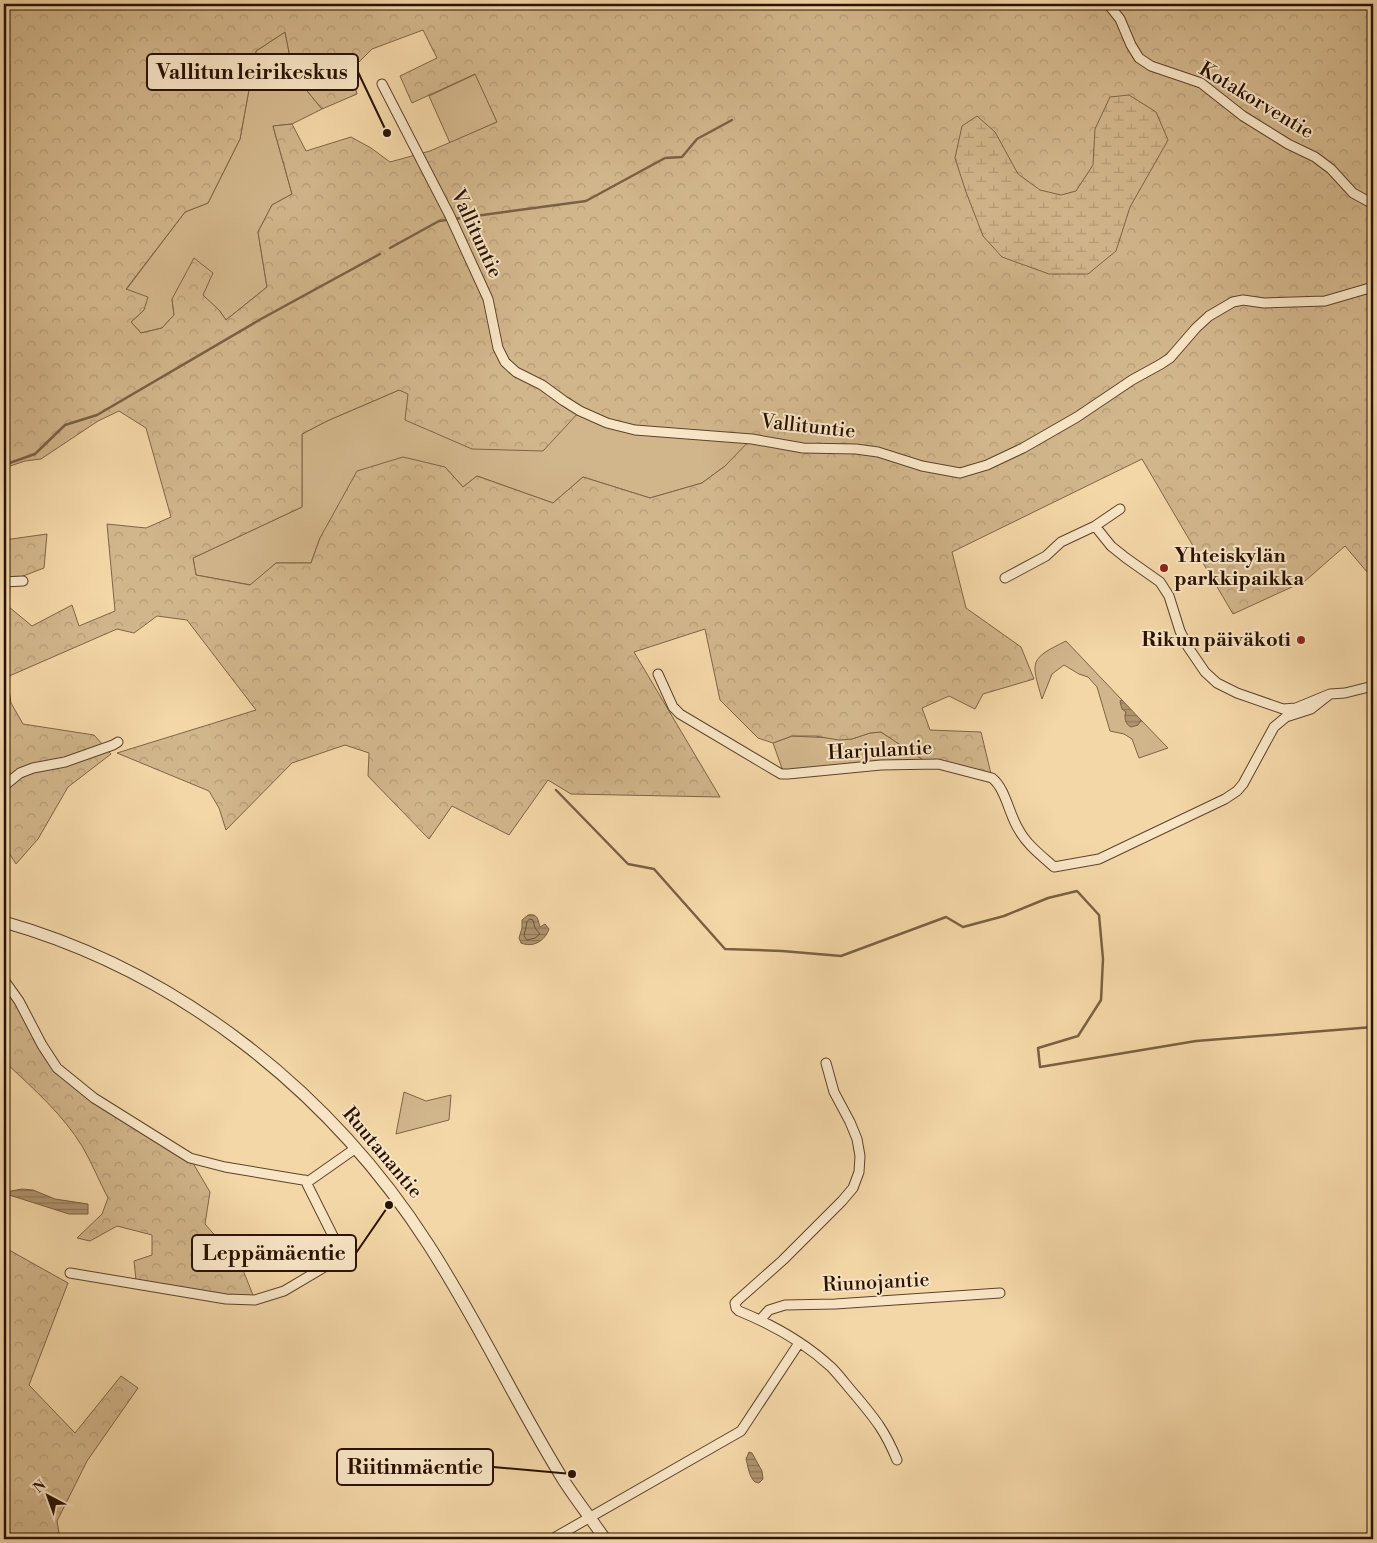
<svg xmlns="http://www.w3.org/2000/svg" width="1377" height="1543" viewBox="0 0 1377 1543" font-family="'Libre Bodoni',serif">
	<defs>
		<pattern id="forest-crowns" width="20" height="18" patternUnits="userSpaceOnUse" patternTransform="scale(1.25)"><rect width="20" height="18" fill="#d2b68b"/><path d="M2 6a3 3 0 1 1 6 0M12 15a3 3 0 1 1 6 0" fill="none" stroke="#b49b76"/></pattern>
		<pattern id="wetland-marsh" width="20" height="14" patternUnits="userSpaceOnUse" patternTransform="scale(1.25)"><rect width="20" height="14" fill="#d2b68b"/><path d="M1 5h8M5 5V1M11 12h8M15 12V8" fill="none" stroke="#b49b76"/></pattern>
		<pattern id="water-rules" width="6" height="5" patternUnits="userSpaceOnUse" patternTransform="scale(1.25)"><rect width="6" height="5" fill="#af946e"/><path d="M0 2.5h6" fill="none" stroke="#8f7758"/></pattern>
	</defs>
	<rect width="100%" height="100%" fill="#f4d7a7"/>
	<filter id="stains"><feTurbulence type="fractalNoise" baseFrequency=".004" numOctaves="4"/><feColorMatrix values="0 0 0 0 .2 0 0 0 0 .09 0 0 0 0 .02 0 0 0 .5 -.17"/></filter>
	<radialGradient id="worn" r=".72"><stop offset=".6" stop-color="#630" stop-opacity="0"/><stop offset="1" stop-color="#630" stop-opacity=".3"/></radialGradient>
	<path fill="#d2b68b" stroke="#7e6446" d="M285 32 291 62 303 86 322 109 292 124 273 126 292 194 272 205 258 232 267 287 226 320 219 310 202 295 172 299 174 315 162 328 141 333 131 322 144 310 126 290 185 212 208 203 240 139 256 51Z
		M476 74 497 122 450 143 429 96Z
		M399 390 408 393 580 411 752 439 725 466 702 483 650 498 583 477 553 503 477 476 463 487 445 467 320 538 311 563H276L251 585 196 575 193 558 302 507V434L327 421Z
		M1066 641 1122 700 1120 701 1126 712 1125 716 1141 722V720L1168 748 1139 758 1132 739 1124 734 1110 731 1097 687 1088 677 1079 674 1064 665 1052 674 1042 699C1031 661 1029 659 1066 641Z
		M881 732 928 763 784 774 773 743 792 736 852 739 870 733Z
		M404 1092 426 1101 451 1095 449 1120 396 1134Z"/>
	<path fill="url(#forest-crowns)" stroke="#7e6446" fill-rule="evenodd" d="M5 4H1373V579L1345 546 1305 581 1233 614 1142 459 952 552 966 608 1021 647 1034 679 983 694 975 709 949 696 922 708 930 730 981 732 992 778 928 763 881 732 870 733 852 739 839 740 815 736H792L773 743 758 738 720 700 705 629 634 652 720 797 571 794 548 780 509 835 452 806 429 839 368 776 369 753 345 745 292 763 226 830 219 808 209 791 117 753 256 710 187 620 157 616 134 633 117 629 7 677 11 703 23 724 94 735 111 754 68 787 38 839 16 864 4 845V540L47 534 44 568 10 581 9 607 32 626 72 605 79 626 115 611 107 524 146 528 171 517 146 428 119 411 98 421 41 459 25 461 4 468V56ZM423 30 437 58 400 76 412 103 475 74 497 122 430 151 390 162 371 148 351 137 306 151 292 124 273 126 292 194 272 205 258 232 267 287 226 320 219 310 203 295 213 273 194 258 172 299 174 315 162 328 141 333 131 322 144 310 148 297 126 289 185 212 208 203 240 139 256 51 285 32 291 62 303 86 322 109 357 94 351 70 372 49ZM399 390 408 394 405 420 472 449 543 451 580 411 635 430 751 439 725 466 702 483 650 498 583 477 553 503 477 476 463 487 445 467 403 457 357 471 320 538 311 563H276L250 585 196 575 193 558 302 507V434L327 421Z
		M4 984 57 1068 190 1158 210 1192 205 1224 241 1265 255 1300 136 1280 134 1261 152 1255V1235L117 1226 90 1241 77 1238 102 1214 108 1198C99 1181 92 1163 82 1146 63 1115 34 1089 7 1064L4 1065Z
		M9 1250 68 1283 29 1385 75 1433 121 1376 138 1388 87 1461 57 1521 60 1539H4V1255Z"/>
	<path fill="url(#wetland-marsh)" stroke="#7e6446" d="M1129 95 1156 112 1168 140 1130 207 1116 251 1088 274H1049L1002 257 983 236 966 192 955 158 962 126 977 116 995 132 1018 174 1040 190 1061 195 1076 191 1093 165 1095 129 1110 97Z"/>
	<path fill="url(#water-rules)" stroke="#7a6042" d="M1122 700 1141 720 1138 725 1131 727C1125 724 1124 718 1126 712L1122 709 1120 702Z
		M528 915C538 913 538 920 540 927L545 924 549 929C545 941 533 948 521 943L519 938 522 928V920Z
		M22 1189 33 1190 55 1199 88 1204V1214H69L6 1194 11 1191Z
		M749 1452 752 1453 762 1471 763 1479 759 1483 755 1482C749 1477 748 1466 746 1459Z"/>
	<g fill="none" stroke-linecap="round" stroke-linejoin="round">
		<path stroke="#6c5337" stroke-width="1" d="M530 919 533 920 535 928 540 934 535 938 527 940 524 936 527 922Z"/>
		<path stroke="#7a6042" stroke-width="2.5" d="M390 248 439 221 586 201 665 158 682 157 697 139 732 120
			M4 465 35 454 65 425 97 415 261 319 380 254
			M556 790 628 864 654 869 725 949 782 951 841 956 946 917 963 927 1004 916 1048 898 1077 891 1099 915 1103 959 1101 1000 1078 1036 1038 1048 1040 1067 1196 1041 1373 1027"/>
		<g stroke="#5c432a" stroke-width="11">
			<path id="minor" d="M1108 4 1120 19 1131 45 1139 58 1151 66 1201 83 1243 116 1288 144 1315 157 1331 169 1353 193 1373 204
				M382 84 450 216 488 299 498 348 505 362 516 372 542 385 564 401 580 411 607 423 635 430 752 439 803 448 856 449 878 452 922 466 960 473 987 465 1023 448 1077 417 1132 380 1161 364 1170 358 1196 328 1209 316 1233 302 1243 300 1264 303 1325 301 1373 287
				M1095 526 1111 546 1126 558 1160 582 1169 596 1180 631 1188 647 1205 672 1217 683 1237 693 1283 709 1296 708 1330 694 1345 693 1373 686
				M1005 578 1046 556 1061 542 1095 526 1120 509
				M4 582 23 581
				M658 674 673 707 680 714 781 774H788L881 765 938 764 992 778C1006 789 1009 815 1019 830 1027 845 1042 856 1054 867L1099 859 1225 799 1237 791 1243 784 1274 727 1286 717 1311 709 1330 694
				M4 786 20 773 33 768 65 762 113 745 118 742
				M4 980 19 1001 42 1045 57 1068 94 1098 190 1158 225 1167 309 1181 356 1148
				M826 1063 834 1092 850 1122 857 1139 860 1156 859 1172 853 1188 842 1201 783 1260 738 1300 735 1303 736 1308 739 1311C771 1324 805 1343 831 1367 840 1376 847 1386 856 1396 876 1420 885 1431 897 1460
				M70 1273 226 1299 255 1300 284 1291 333 1262 338 1251 335 1240 305 1180
				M760 1320 769 1310 785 1305 835 1304 1000 1293
				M552 1539 741 1431 799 1343"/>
		</g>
		<g stroke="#5c432a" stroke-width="13">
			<path id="tertiary" d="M4 922C180 972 330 1092 428 1244 478 1321 516 1404 564 1481 577 1501 592 1520 605 1539"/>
		</g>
		<use href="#minor" stroke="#f8e5c6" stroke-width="9"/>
		<use href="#tertiary" stroke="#f8e5c6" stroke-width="11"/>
	</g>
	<g fill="#8f2418" stroke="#f8e5c6" stroke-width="2">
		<circle cx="1164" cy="568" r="5"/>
		<circle cx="1301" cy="640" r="5"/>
	</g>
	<g text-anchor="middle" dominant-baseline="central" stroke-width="4" stroke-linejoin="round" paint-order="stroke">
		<g font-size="20" fill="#2a1200" stroke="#f8e5c6">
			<text transform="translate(1256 101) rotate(31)">Kotakorventie</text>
			<text transform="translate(476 234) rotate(65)">Vallituntie</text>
			<text transform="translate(808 427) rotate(6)">Vallituntie</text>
			<text transform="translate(880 751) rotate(-3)">Harjulantie</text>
			<text transform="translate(382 1153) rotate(50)">Ruutanantie</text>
			<text transform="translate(876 1283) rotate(-3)">Riunojantie</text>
		</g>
		<g font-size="20" font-weight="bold" fill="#2a1200" stroke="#f8e5c6" text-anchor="start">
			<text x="1174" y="556">Yhteiskylän<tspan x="1174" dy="23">parkkipaikka</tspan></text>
			<text x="1291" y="640" text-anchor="end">Rikun päiväkoti</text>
		</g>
	</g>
	<path fill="none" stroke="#2a1200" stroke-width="2" d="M387 133L358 72M389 1205L356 1253M572 1474L493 1467"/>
	<g fill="#2a1200" stroke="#f8e5c6" stroke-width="2">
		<circle cx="387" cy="133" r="5"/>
		<circle cx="389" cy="1205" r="5"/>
		<circle cx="572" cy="1474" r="5"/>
	</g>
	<g fill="#f8e5c6" stroke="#2a1200" stroke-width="2">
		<rect x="147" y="54" width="211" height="36" rx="5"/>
		<rect x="192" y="1235" width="164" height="36" rx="5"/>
		<rect x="337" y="1449" width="156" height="36" rx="5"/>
	</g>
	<g font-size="21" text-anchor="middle" font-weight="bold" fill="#2a1200">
		<text x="252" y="79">Vallitun leirikeskus</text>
		<text x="274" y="1260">Leppämäentie</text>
		<text x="415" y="1474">Riitinmäentie</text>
	</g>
	<rect width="1377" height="1543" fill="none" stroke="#f4d7a7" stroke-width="20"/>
	<rect x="5" y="5" width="1367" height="1533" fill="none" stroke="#2a1200" stroke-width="2.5"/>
	<rect x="10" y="10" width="1357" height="1523" fill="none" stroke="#2a1200"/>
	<g transform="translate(48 1496) rotate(319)" stroke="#f8e5c6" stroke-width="4" paint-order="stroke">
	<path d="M0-4L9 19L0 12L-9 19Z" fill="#2a1200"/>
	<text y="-8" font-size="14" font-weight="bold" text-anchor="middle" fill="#2a1200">N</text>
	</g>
	<rect width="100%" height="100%" filter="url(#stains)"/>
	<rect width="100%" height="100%" fill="url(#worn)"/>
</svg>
